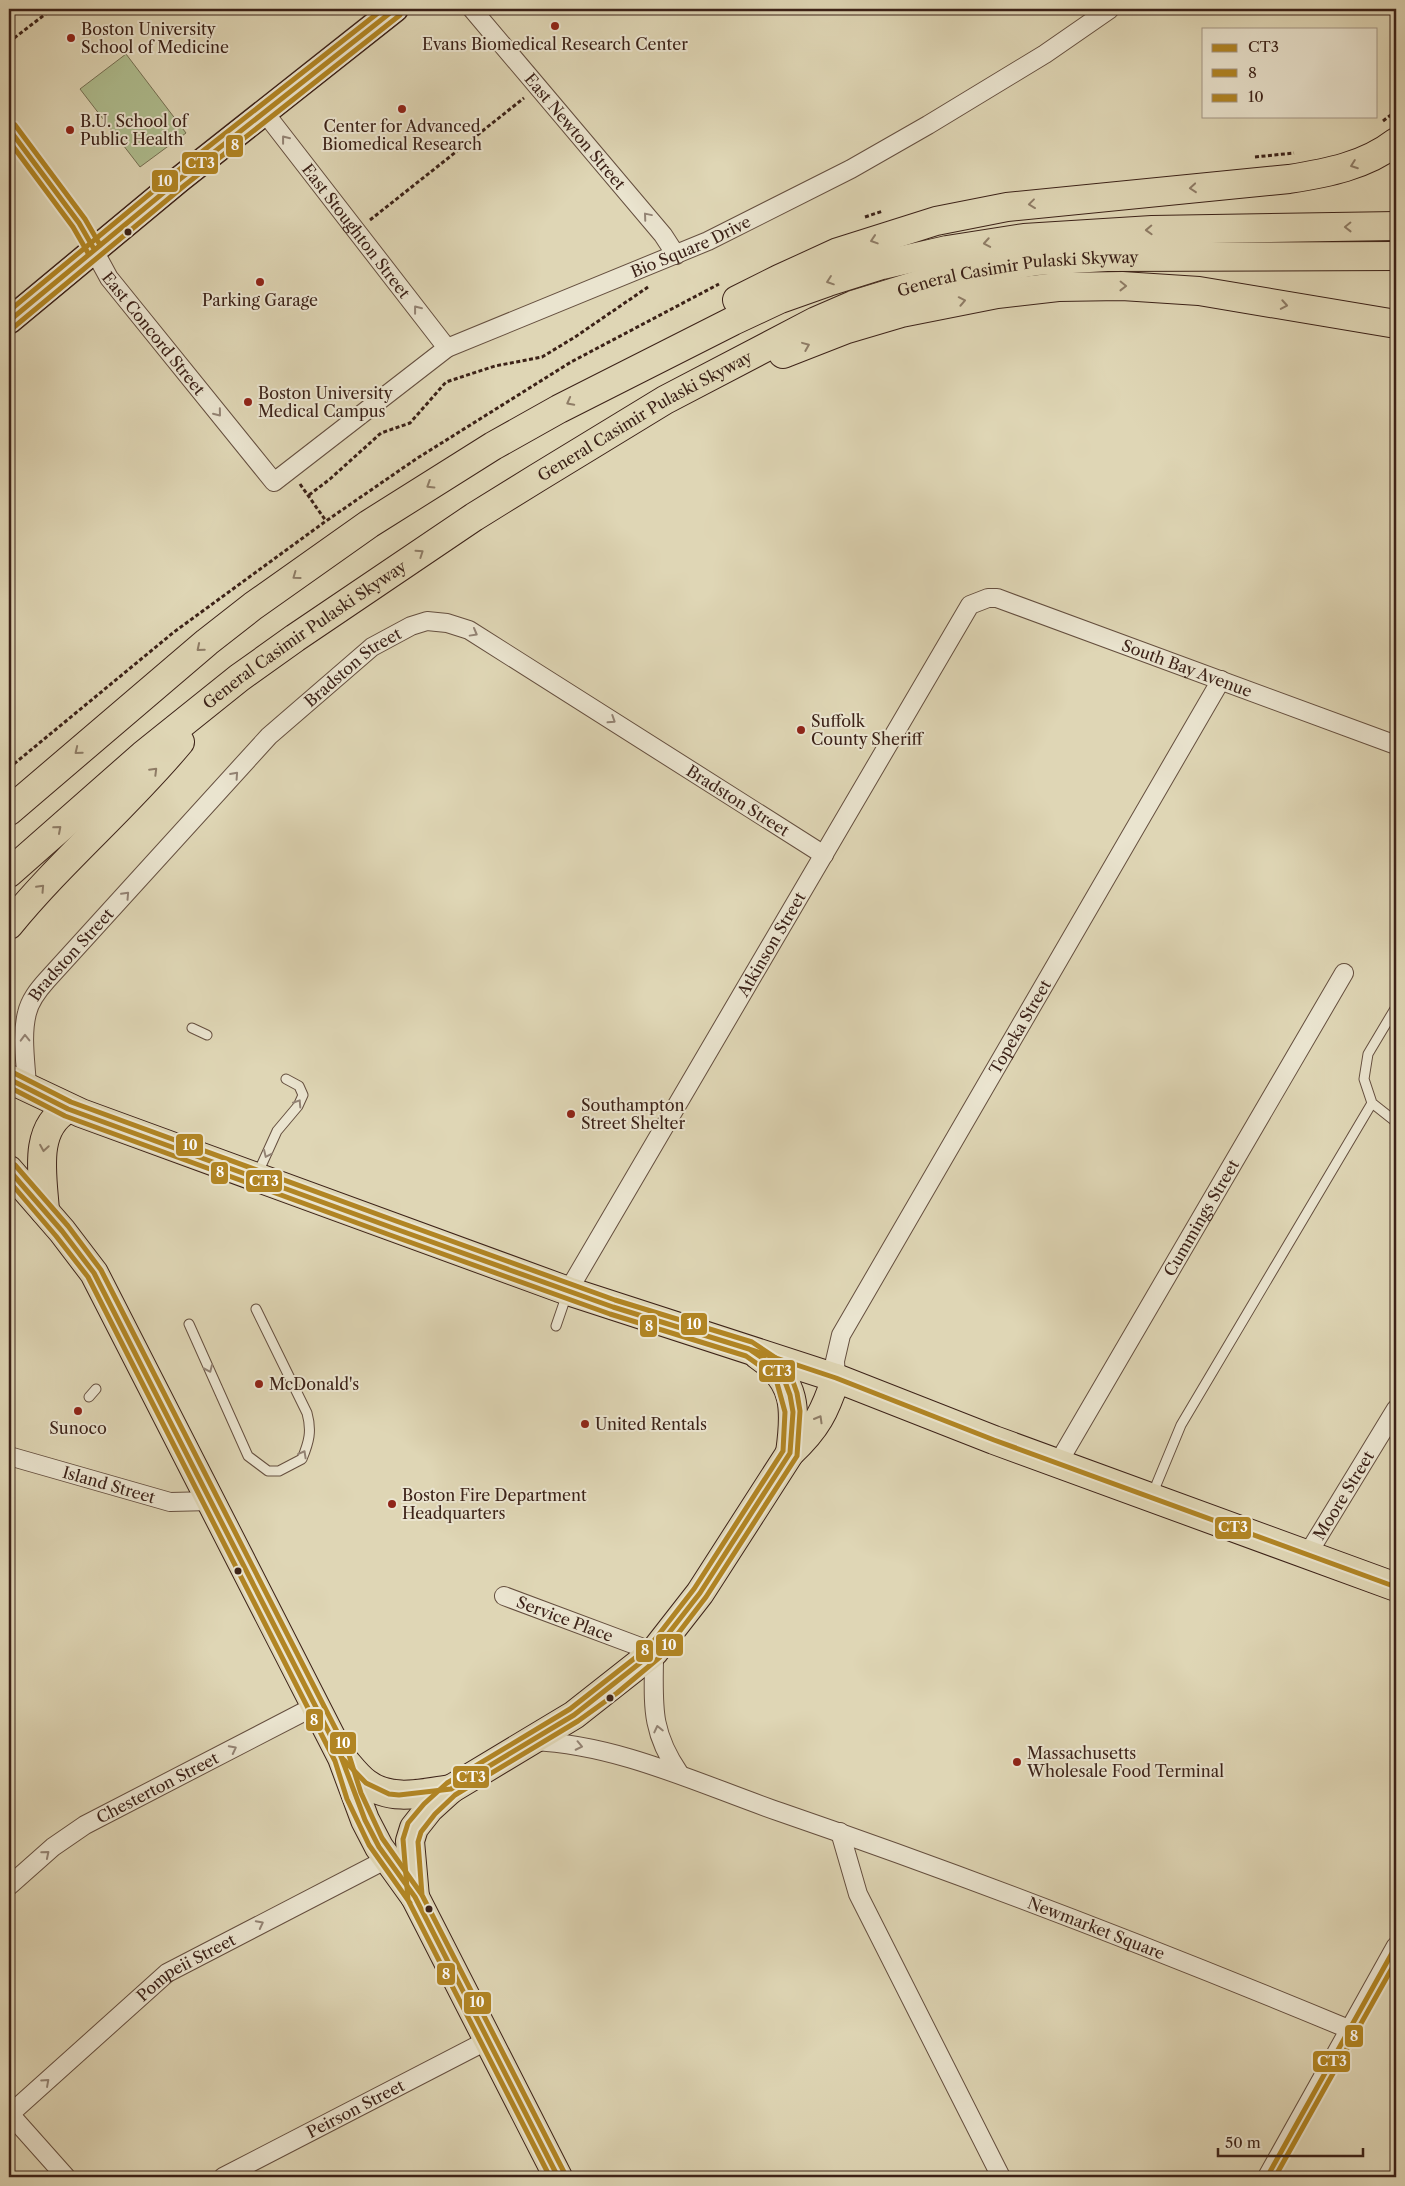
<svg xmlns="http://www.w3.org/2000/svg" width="1405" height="2186" viewBox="0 0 1405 2186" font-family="'Libre Caslon Text',serif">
	<rect width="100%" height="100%" fill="#dfd6b5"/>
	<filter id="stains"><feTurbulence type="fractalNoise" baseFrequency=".004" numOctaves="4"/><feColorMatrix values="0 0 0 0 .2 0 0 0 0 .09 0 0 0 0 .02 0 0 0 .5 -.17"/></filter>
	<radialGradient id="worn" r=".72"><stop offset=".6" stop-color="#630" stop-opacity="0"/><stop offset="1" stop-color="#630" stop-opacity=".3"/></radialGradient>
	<path fill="#afbe90" stroke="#767054" d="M126 54 186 133 140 167 80 89Z"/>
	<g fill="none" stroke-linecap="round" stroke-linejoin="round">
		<g stroke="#654f3f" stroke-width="11">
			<path id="service" d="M1396 1007 1368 1054 1364 1079 1372 1103 1396 1122
				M192 1028 207 1035
				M257 1175 277 1131 298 1106 303 1095 299 1086 286 1079
				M189 1324 248 1456 268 1471H279L302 1459C309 1442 312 1431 307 1413L256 1309
				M556 1326 567 1294
				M89 1397 96 1389
				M1152 1495 1181 1425 1372 1103"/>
		</g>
		<g stroke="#654f3f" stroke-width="20">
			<g id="minor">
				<path id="s1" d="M472 9 663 235 676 255"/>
				<path id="s2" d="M265 113 447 348"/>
				<path id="s3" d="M9 129 79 223 109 278 274 482 447 348 708 241 851 169 928 125 1045 54 1110 9"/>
				<path id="s4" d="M27 1087C26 1064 21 1036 27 1013 30 1000 38 990 47 980L269 736 372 647 411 626 427 621 447 623 469 630 824 855"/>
				<path id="s5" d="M568 1291 970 605 988 598H997L1396 745"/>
				<path id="s6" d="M836 1378 835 1361 841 1335 1221 680"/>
				<path id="s7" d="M9 1456 170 1502 211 1501"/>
				<path id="s8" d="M1058 1463 1344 973"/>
				<path id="s9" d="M1307 1555 1396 1409"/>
				<path id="s10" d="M504 1596 654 1652C654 1703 649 1729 679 1773"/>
				<path id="s11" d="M533 1741C620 1745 699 1784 780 1812 972 1878 1163 1952 1351 2030"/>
				<path d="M840 1832 858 1894 1001 2177"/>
				<path id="s12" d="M9 1886 53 1847 85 1825 315 1706"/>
				<path d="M9 2113 66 2177"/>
				<path id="s13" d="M10 2114 167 1973 387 1859"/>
				<path id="s14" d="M223 2177 488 2040"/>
				<path d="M1267 2177 1396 1946"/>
			</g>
		</g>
		<g stroke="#3c2218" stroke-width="28">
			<path id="secondary" d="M9 321 180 179 395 9"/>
		</g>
		<g stroke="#3c2218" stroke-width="30">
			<g id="primary">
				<path d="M737 300 779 279 838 252 936 221 1007 207 1289 179C1327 173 1365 166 1396 142"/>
				<path d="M783 354 847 329 901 313 997 294 1058 287 1122 286 1199 291 1396 324"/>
				<path d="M9 811 207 642 253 606 369 524 493 446 559 409 733 321 780 299 828 282 882 265 947 250 1024 238 1152 230 1396 226"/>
				<path id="s15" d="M9 873 143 755 239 678 295 638 474 517 537 478 665 400 816 321 853 305 934 280 966 273 1037 261 1107 257 1396 256"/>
				<path d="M9 925C62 860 127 806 180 742"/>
				<path d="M9 1079 81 1113 568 1291 836 1378 994 1440 1396 1587"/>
				<path d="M9 1170 62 1231 94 1273 342 1758 365 1820 379 1847 415 1897 558 2177"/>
				<path d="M45 1211C43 1178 32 1128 68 1109"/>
				<path d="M758 1355C797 1381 796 1410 790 1453"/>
				<path d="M345 1761C351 1768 358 1777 366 1783 391 1802 423 1793 451 1789"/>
				<path d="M415 1897 410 1841 414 1828 429 1809 451 1789 574 1715 654 1652 700 1593 790 1453C817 1428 825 1411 836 1378"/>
			</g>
		</g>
		<path stroke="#3c2218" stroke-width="3" stroke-dasharray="4 2.5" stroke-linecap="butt" d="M9 42 52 9
			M1383 121 1396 111
			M1255 157 1294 153
			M865 217 883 211
			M370 220 524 98
			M300 484 326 521
			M309 495 330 479 381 433 410 423 446 382 495 366 542 357 575 337 648 287
			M9 768 174 632 326 521 416 459 571 362 719 284"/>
		<use href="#service" stroke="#eae4cf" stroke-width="9"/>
		<use href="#minor" stroke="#eae4cf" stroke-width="18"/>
		<use href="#secondary" stroke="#eae4cf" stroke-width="25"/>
		<use href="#primary" stroke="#dfd6b5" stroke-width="28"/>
		<g stroke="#eae4cf" stroke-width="9">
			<path id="bus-1" d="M9 129 79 223 94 249
				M9 321 180 179 395 9
				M9 1079 68 1109 393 1228 613 1307 749 1349 771 1364 784 1379 790 1395 793 1412 790 1453 700 1593 654 1652 574 1715 451 1789 399 1795 389 1794 366 1783 342 1758 94 1273 62 1231 9 1170
				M746 1348 836 1378 994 1440 1396 1587
				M340 1754 365 1820 379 1847 415 1897 558 2177
				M1267 2177 1396 1946"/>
		</g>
		<g stroke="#eae4cf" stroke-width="9">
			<path id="bus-2" d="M9 141 73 227 88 253
				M14 327 185 185 400 15
				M9 1087 65 1116 390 1235 610 1314 746 1356 766 1370 777 1383 785 1412 783 1451 694 1589 649 1647 570 1709 447 1783 424 1804 408 1823 403 1839 408 1900 550 2177
				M9 1181 56 1236 88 1277 335 1761 347 1799 369 1845 410 1903
				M1275 2177 1396 1961"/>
		</g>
		<g stroke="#eae4cf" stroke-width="9">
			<path id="bus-3" d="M15 125 85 219 100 245
				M9 311 175 173 383 9
				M12 1072 71 1102 396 1221 615 1300 752 1342 776 1358 791 1376 797 1393 800 1411 797 1456 706 1597 660 1657 617 1693 578 1721 455 1795 435 1814 421 1832 418 1842 422 1895 565 2174
				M15 1165 68 1226 101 1270 349 1755 361 1793 382 1838 422 1895"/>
		</g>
		<use href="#bus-1" stroke="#b18524" stroke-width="5"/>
		<use href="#bus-2" stroke="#b18524" stroke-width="5"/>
		<use href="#bus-3" stroke="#b18524" stroke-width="5"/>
	</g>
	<defs><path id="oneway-chevron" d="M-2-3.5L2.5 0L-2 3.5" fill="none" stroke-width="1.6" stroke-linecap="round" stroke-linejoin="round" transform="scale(1.25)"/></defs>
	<g stroke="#938374">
		<use href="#oneway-chevron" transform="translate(285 139) rotate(-128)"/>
		<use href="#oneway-chevron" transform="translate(647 216) rotate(-130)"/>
		<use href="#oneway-chevron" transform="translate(417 309) rotate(-128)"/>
		<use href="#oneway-chevron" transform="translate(218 413) rotate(51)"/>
		<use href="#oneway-chevron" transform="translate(474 633) rotate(29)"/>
		<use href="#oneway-chevron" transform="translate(612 720) rotate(33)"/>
		<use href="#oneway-chevron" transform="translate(235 775) rotate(-48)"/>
		<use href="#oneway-chevron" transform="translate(126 895) rotate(-47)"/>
		<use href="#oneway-chevron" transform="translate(25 1038) rotate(-91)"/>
		<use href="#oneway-chevron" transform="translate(298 1103) rotate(-57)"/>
		<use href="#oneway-chevron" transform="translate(267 1154) rotate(115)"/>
		<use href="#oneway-chevron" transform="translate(209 1369) rotate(66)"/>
		<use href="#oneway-chevron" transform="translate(303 1454) rotate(-61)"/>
		<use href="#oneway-chevron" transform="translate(658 1729) rotate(-103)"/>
		<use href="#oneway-chevron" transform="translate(579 1746) rotate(12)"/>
		<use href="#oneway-chevron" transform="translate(233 1749) rotate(-27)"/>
		<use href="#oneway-chevron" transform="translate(46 1854) rotate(-40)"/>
		<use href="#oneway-chevron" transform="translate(260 1924) rotate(-27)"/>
		<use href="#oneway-chevron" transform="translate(46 2082) rotate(-42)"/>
	</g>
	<g stroke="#8e7c66">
		<use href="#oneway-chevron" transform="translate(1354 165) rotate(160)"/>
		<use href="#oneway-chevron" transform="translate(1193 188) rotate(175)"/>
		<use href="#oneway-chevron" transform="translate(1032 204) rotate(173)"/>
		<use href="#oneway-chevron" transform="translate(1348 227) rotate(179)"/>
		<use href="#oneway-chevron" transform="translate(1149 230) rotate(178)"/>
		<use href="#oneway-chevron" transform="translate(874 240) rotate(162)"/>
		<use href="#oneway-chevron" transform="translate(987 243) rotate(170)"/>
		<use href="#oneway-chevron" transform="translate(830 281) rotate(161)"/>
		<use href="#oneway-chevron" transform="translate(1123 286) rotate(1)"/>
		<use href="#oneway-chevron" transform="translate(962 301) rotate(-11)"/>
		<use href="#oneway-chevron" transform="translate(1284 305) rotate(10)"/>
		<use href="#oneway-chevron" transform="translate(806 346) rotate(-22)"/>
		<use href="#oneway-chevron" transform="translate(570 402) rotate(152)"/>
		<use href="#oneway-chevron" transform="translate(430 485) rotate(148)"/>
		<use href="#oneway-chevron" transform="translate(420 553) rotate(-34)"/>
		<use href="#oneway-chevron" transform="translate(296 576) rotate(144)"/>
		<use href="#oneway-chevron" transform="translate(200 648) rotate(140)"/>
		<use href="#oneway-chevron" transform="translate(78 751) rotate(141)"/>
		<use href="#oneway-chevron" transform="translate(154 771) rotate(-45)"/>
		<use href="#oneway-chevron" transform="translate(58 829) rotate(-41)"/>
		<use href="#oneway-chevron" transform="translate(41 888) rotate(-47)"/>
		<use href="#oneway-chevron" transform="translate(44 1148) rotate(99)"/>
		<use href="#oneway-chevron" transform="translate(819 1419) rotate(-60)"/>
	</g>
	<g fill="#8f2418" stroke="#eae4cf" stroke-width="2">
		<circle cx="555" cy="26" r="5"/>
		<circle cx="71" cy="38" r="5"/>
		<circle cx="402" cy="109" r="5"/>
		<circle cx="70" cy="130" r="5"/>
		<circle cx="260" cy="282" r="5"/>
		<circle cx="248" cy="402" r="5"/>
		<circle cx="801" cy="730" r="5"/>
		<circle cx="571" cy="1114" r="5"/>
		<circle cx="259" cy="1384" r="5"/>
		<circle cx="78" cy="1411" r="5"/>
		<circle cx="585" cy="1424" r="5"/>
		<circle cx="392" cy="1504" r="5"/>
		<circle cx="1017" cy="1762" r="5"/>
	</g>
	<g fill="#3c2218" stroke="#eae4cf" stroke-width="2">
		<circle cx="128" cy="232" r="4.5"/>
		<circle cx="238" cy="1571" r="4.5"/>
		<circle cx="610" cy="1698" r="4.5"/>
		<circle cx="429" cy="1909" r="4.5"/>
	</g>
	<g text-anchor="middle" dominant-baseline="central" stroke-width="4" stroke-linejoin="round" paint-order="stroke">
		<g font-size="16" fill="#3c2218" stroke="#eae4cf" text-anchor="start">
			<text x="81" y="29">Boston University<tspan x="81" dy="18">School of Medicine</tspan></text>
			<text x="555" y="44" text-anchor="middle">Evans Biomedical Research Center</text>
			<text x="80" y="121">B.U. School of<tspan x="80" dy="18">Public Health</tspan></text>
			<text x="402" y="126" text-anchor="middle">Center for Advanced<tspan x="402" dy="18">Biomedical Research</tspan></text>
			<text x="260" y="300" text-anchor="middle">Parking Garage</text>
			<text x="258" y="393">Boston University<tspan x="258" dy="18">Medical Campus</tspan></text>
			<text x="811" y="721">Suffolk<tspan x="811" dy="18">County Sheriff</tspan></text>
			<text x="581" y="1105">Southampton<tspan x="581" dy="18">Street Shelter</tspan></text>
			<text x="269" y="1384">McDonald's</text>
			<text x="595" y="1424">United Rentals</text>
			<text x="78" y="1428" text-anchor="middle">Sunoco</text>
			<text x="402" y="1495">Boston Fire Department<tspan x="402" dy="18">Headquarters</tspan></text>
			<text x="1027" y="1753">Massachusetts<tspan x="1027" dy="18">Wholesale Food Terminal</tspan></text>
		</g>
		<g font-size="16" fill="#3c2218" stroke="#eae4cf">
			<text stroke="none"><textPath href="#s1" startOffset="160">East Newton Street</textPath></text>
			<text stroke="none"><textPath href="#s2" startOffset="149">East Stoughton Street</textPath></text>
			<text stroke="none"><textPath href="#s3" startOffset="925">Bio Square Drive</textPath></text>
			<text stroke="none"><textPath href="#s15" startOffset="1190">General Casimir Pulaski Skyway</textPath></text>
			<text stroke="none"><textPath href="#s3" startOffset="251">East Concord Street</textPath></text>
			<text stroke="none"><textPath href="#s15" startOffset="785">General Casimir Pulaski Skyway</textPath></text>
			<text stroke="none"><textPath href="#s15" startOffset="380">General Casimir Pulaski Skyway</textPath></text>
			<text stroke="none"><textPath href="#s4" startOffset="552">Bradston Street</textPath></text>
			<text stroke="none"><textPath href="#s5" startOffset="1026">South Bay Avenue</textPath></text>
			<text stroke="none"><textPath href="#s4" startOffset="1002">Bradston Street</textPath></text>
			<text stroke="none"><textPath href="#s5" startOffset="402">Atkinson Street</textPath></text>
			<text stroke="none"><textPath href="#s4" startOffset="148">Bradston Street</textPath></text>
			<text stroke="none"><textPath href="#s6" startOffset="400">Topeka Street</textPath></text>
			<text stroke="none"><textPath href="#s8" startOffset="284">Cummings Street</textPath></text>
			<text stroke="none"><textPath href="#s7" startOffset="104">Island Street</textPath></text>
			<text stroke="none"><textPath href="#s9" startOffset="70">Moore Street</textPath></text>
			<text stroke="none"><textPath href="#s10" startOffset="65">Service Place</textPath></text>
			<text stroke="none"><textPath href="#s12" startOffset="179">Chesterton Street</textPath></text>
			<text stroke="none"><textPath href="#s11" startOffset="595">Newmarket Square</textPath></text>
			<text stroke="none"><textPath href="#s13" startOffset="230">Pompeii Street</textPath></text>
			<text stroke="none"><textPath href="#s14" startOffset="149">Peirson Street</textPath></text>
		</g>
	</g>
	<g stroke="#eae4cf" stroke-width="2">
		<rect x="225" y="134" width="19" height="24" rx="5" fill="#b18524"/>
		<rect x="181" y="151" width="38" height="24" rx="5" fill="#b18524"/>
		<rect x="151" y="169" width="28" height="24" rx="5" fill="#b18524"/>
		<rect x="175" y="1133" width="29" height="24" rx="5" fill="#b18524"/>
		<rect x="210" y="1161" width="19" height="24" rx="5" fill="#b18524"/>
		<rect x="245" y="1169" width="38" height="24" rx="5" fill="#b18524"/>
		<rect x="680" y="1312" width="28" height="24" rx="5" fill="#b18524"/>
		<rect x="639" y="1314" width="19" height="24" rx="5" fill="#b18524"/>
		<rect x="758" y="1359" width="38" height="24" rx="5" fill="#b18524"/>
		<rect x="1214" y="1516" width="38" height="24" rx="5" fill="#b18524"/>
		<rect x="655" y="1633" width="29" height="24" rx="5" fill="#b18524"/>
		<rect x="635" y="1639" width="19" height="24" rx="5" fill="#b18524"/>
		<rect x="305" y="1708" width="19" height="24" rx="5" fill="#b18524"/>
		<rect x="329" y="1731" width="28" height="24" rx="5" fill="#b18524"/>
		<rect x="452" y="1765" width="38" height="24" rx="5" fill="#b18524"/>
		<rect x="436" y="1962" width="20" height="24" rx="5" fill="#b18524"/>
		<rect x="463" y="1991" width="29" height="24" rx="5" fill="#b18524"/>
		<rect x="1344" y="2024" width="20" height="24" rx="5" fill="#b18524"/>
		<rect x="1312" y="2050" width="39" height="23" rx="5" fill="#b18524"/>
	</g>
	<g font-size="14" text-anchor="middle" font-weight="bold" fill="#fff">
		<text x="235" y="150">8</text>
		<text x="200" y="168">CT3</text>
		<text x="165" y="186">10</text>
		<text x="190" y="1150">10</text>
		<text x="220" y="1177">8</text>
		<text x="264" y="1186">CT3</text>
		<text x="694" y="1329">10</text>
		<text x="649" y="1331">8</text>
		<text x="777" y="1376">CT3</text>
		<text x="1233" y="1532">CT3</text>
		<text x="669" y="1650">10</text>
		<text x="645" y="1655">8</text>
		<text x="314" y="1725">8</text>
		<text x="343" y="1748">10</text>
		<text x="471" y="1782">CT3</text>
		<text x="446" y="1979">8</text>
		<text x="477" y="2007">10</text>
		<text x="1354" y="2041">8</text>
		<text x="1332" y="2066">CT3</text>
	</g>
	<rect width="1405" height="2186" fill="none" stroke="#dfd6b5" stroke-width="30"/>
	<rect x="10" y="10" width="1385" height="2166" fill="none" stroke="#3c2218" stroke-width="2.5"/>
	<rect x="15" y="15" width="1375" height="2156" fill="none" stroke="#3c2218"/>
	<rect x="1202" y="28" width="175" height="90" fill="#eae4cf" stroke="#a49686"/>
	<rect x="1212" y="44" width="25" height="8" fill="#b18524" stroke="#a49686"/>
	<text x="1248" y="52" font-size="15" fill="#3c2218">CT3</text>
	<rect x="1212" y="69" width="25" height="8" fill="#b18524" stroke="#a49686"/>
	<text x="1248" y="78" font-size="15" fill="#3c2218">8</text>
	<rect x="1212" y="94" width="25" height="8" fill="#b18524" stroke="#a49686"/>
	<text x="1248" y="102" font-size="15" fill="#3c2218">10</text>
	<path d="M1218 2148v8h145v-8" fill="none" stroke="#3c2218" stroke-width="2.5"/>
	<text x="1225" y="2148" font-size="15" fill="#3c2218" stroke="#eae4cf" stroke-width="4" paint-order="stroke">50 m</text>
	<rect width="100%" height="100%" filter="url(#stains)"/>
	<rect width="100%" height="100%" fill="url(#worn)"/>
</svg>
